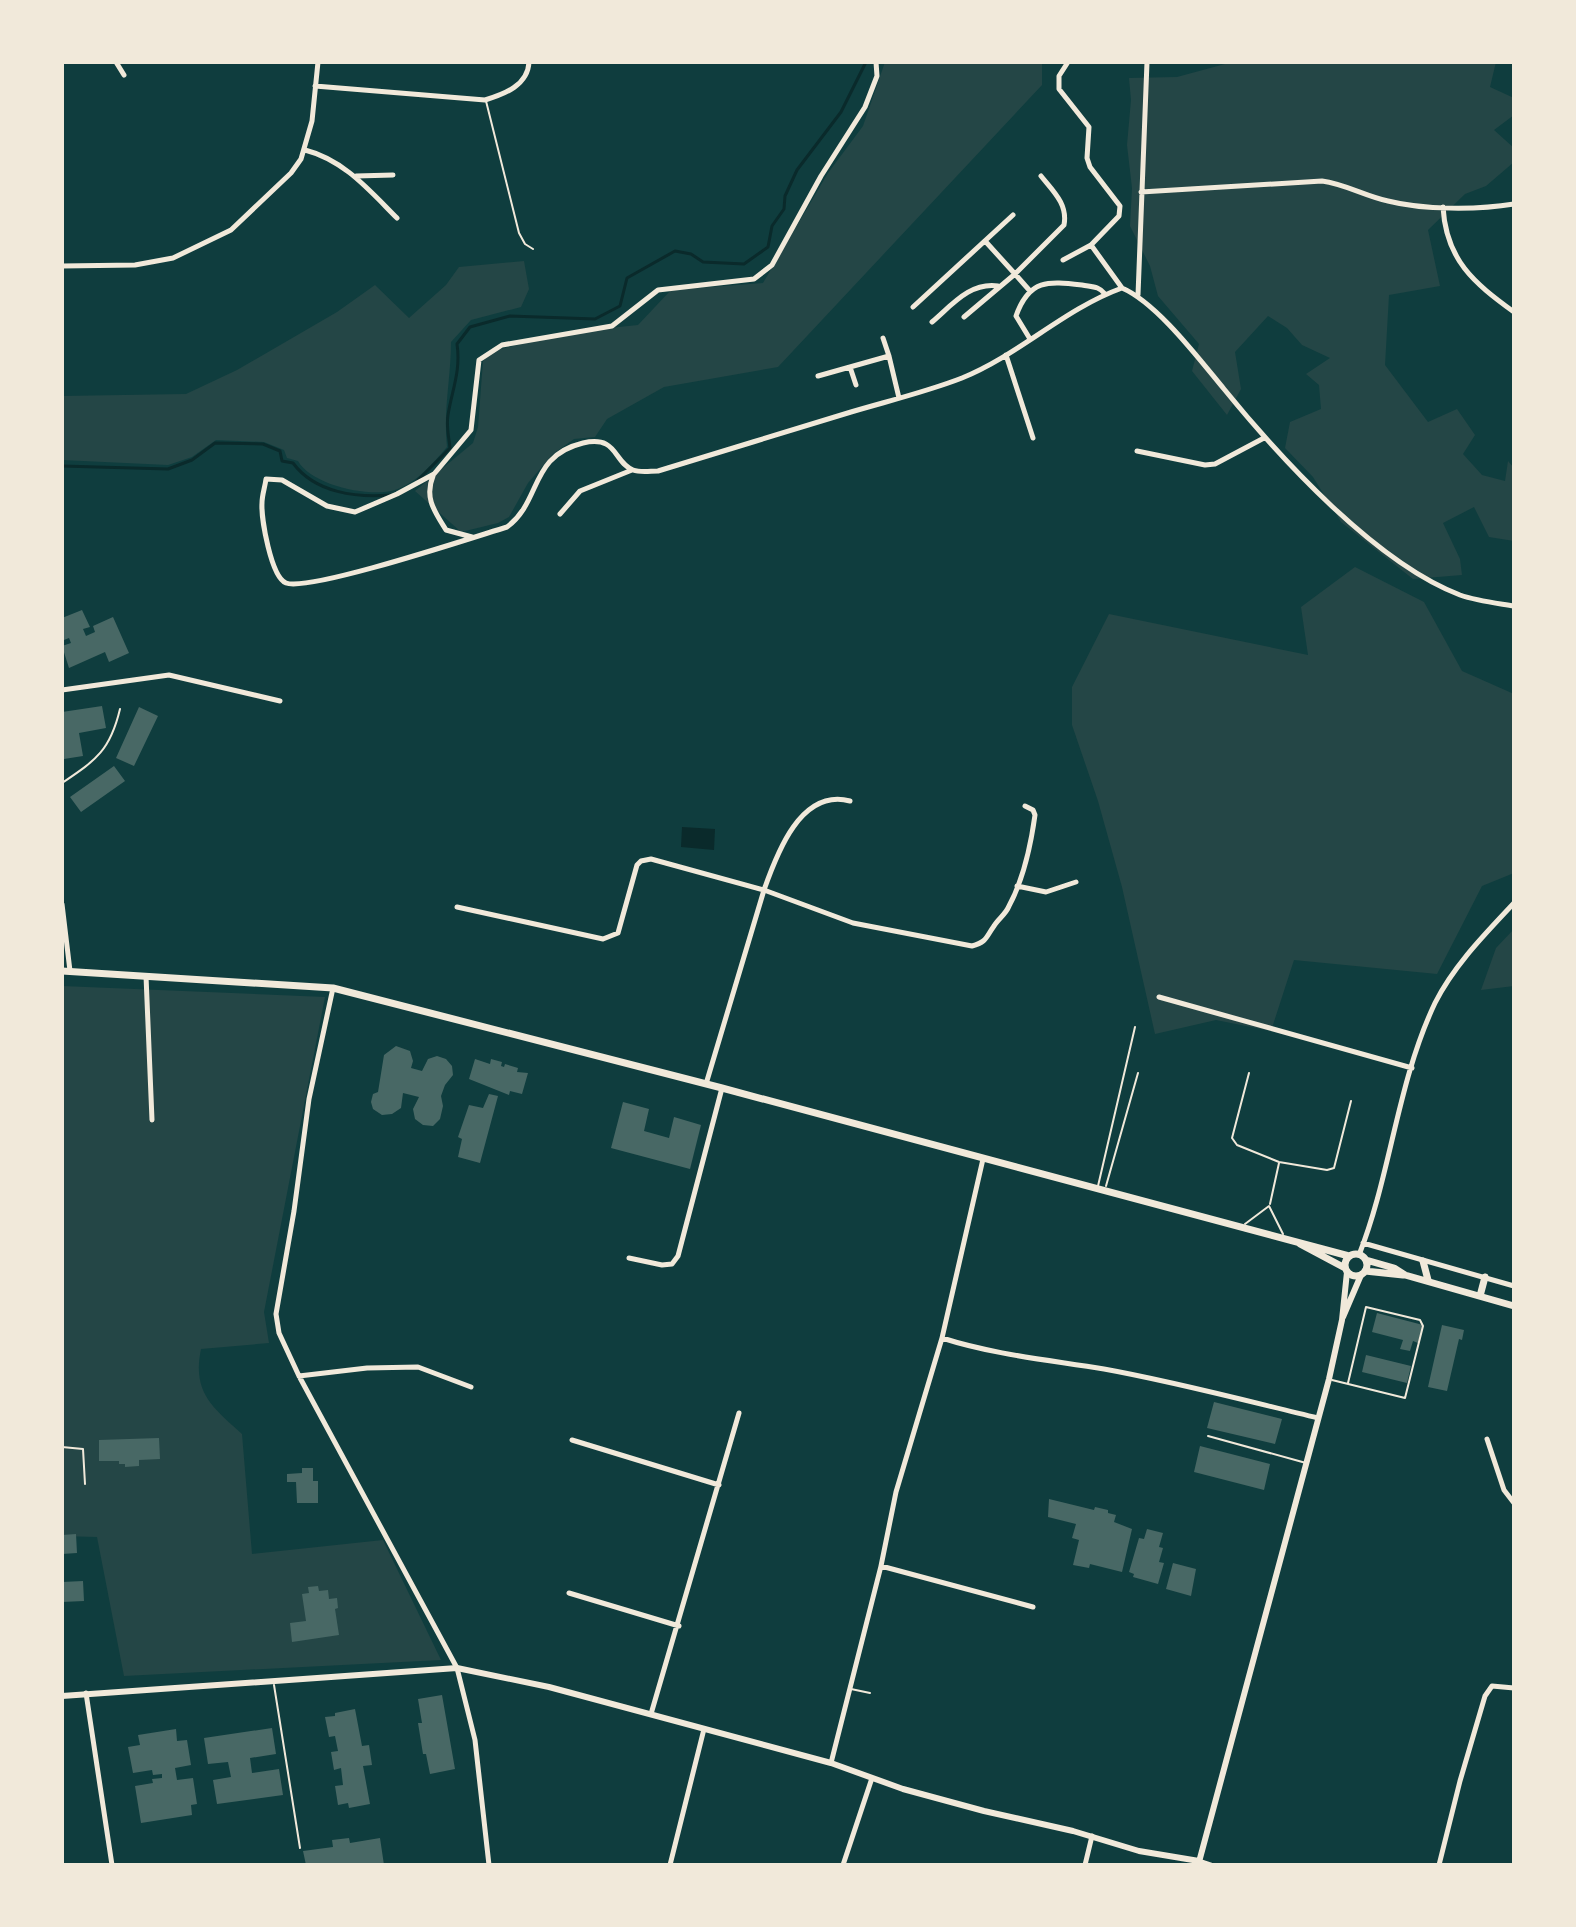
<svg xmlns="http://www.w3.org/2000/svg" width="1576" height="1927" viewBox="0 0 1576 1927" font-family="Commissioner,sans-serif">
	<rect width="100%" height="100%" fill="#0f3d3e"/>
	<path fill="#244646" d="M885 62H1042V85L778 367 664 387 607 419 595 437 574 439 553 454 528 483 509 517 498 523 461 532 415 491 473 443 478 427 483 361 493 351 571 332 638 325 671 290 763 283 828 173 863 126Z
		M1223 62H1496L1490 87 1514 98V115L1494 130 1514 148V162L1486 186 1465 194 1428 230 1440 286 1389 295 1385 365 1428 422 1457 409 1475 435 1463 454 1482 475 1505 481 1508 461 1514 468V541L1489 537 1474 507 1443 523 1460 559 1462 575 1413 579 1341 522 1313 477 1285 448 1290 422 1321 409 1319 385 1306 374 1330 358 1302 345 1287 328 1268 316 1235 352 1241 389 1227 415 1192 371 1199 344 1158 296 1150 266 1130 226 1132 188 1127 145 1131 100 1129 78 1177 77 1225 64Z
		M524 261 529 289 521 307 471 320 451 342C451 378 443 411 447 447 433 463 417 483 395 490 370 498 311 485 298 461L287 458 284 450 264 442 216 440 192 457 168 465 62 460V396L186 394 237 370 337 312 375 285 409 318 446 285 459 267Z
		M1355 567 1424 602 1462 671 1514 694V873L1482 886 1437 974 1294 960 1271 1031 1216 1020 1155 1034 1122 887 1098 801 1072 725V687L1109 614 1308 655 1301 607Z
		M1514 929V986L1481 990 1496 948Z
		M62 986 325 997 264 1312 269 1343 201 1349C192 1392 212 1407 242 1434L252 1554 383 1540 441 1660 124 1676 97 1537 62 1536Z"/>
	<path fill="#0a2a2b" d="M682 827 715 829 714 850 681 847Z"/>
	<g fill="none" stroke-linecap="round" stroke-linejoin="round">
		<path stroke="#0a2a2b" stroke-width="3" d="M62 466 168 469 192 460 215 443 263 444 280 451 282 461 293 463C315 493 357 498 391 495
			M418 480 450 448C449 438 446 426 448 415 452 390 461 371 457 344L470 327 510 316 595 319 620 306 627 278 675 251 691 254 703 262 744 264 768 247 772 226 784 209 785 196 797 170 841 112 866 62"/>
	</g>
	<path fill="#486865" d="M82 610 90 627 83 629 86 636 95 632 93 626 113 617 129 653 109 662 105 652 69 668 62 646 71 643 69 638 64 640 62 636V618Z
		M102 706 106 728 79 733 83 756 64 759 62 712Z
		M139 707 158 716 134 766 116 758Z
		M114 766 125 781 81 812 70 797Z
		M396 1046 410 1051 413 1061 411 1068 422 1071 428 1059 437 1056 446 1059 452 1066 453 1075 445 1085 441 1096 443 1106 440 1119 433 1126 423 1125 415 1119 413 1109 419 1097 403 1093 401 1108 392 1114 382 1115 373 1109 371 1102 373 1094 378 1092 384 1055Z
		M475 1059 490 1064 491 1059 502 1062 501 1066 504 1067 505 1064 518 1068 517 1072 528 1073 522 1094 510 1091 509 1095 469 1079Z
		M489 1094 498 1096 480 1163 458 1157 462 1139 458 1137 469 1105 483 1108Z
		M623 1102 649 1109 644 1131 669 1138 674 1117 701 1125 690 1169 611 1148Z
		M1377 1313 1423 1325 1418 1343 1413 1341 1410 1351 1400 1349 1403 1340 1372 1332Z
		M1442 1325 1464 1330 1462 1340 1459 1339 1447 1391 1428 1387Z
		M1366 1355 1411 1366 1407 1383 1362 1372Z
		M1214 1402 1282 1419 1275 1444 1207 1428Z
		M159 1438 160 1459 139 1460V1466L125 1467V1464H119V1461H99V1440Z
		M1200 1446 1270 1464 1264 1490 1194 1472Z
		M302 1468H313V1481H318V1503H297L296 1482H287V1474L302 1473Z
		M1049 1499 1094 1510 1095 1507 1108 1510V1513L1116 1515 1114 1522 1132 1529 1122 1572 1090 1564 1089 1568 1073 1565 1079 1540 1072 1538 1076 1524 1048 1517Z
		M1147 1529 1163 1533 1159 1547 1163 1548 1159 1562 1164 1563 1158 1584 1133 1577 1134 1574 1129 1572 1139 1538 1144 1539Z
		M76 1534 77 1553 62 1554V1535Z
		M1173 1563 1196 1569 1191 1596 1166 1589Z
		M83 1581 84 1601 62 1602V1582Z
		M318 1586 319 1591 328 1590 329 1599 337 1598 338 1608 335 1609 339 1635 292 1642 290 1623 306 1621 302 1594 309 1593 308 1587Z
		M442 1695 455 1769 430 1774 426 1754H423L418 1723H422L418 1699Z
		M355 1709 362 1746 369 1745 372 1765 363 1766 370 1804 349 1808 348 1803 338 1805 335 1786 343 1785 341 1768 334 1770 331 1752 338 1751 335 1736 329 1737 325 1717 335 1716V1713Z
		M272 1728 276 1754 250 1758 252 1773 279 1769 283 1795 217 1804 213 1780 231 1777 228 1762 208 1764 204 1738Z
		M176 1729 177 1741 187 1740 191 1765 175 1768 177 1780 193 1778 197 1804 191 1805 192 1815 141 1823 135 1786 153 1783 152 1779 162 1778V1774L153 1775 152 1770 133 1773 128 1747 140 1745 138 1735Z
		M349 1838 350 1843 380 1838 384 1865H306L303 1851 333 1847 332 1840Z"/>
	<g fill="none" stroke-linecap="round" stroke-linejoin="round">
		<path stroke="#f1e9da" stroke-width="2" d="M486 101 519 233 525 244 533 249
			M62 783C96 760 110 751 120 709
			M1249 1073 1232 1138 1237 1145 1279 1162 1327 1170 1334 1168 1351 1101
			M1098 1186 1135 1027
			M1106 1186 1138 1073
			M1270 1204 1279 1163
			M1245 1224 1269 1206 1283 1234
			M1332 1380 1405 1398 1423 1326 1420 1320 1366 1307 1348 1383
			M1208 1436 1306 1463
			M62 1447 83 1449 85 1484
			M274 1685 300 1848
			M851 1689 870 1693"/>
		<path stroke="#f1e9da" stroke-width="5" d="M116 62 124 75
			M876 62 877 76 865 107 821 176 772 265 754 279 658 290 612 326 502 345 479 360 471 430 434 474 397 494 355 512 327 506 282 480 266 479C265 487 262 495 262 503 261 518 271 577 286 583 309 592 474 537 507 527 542 501 529 456 583 443 618 435 613 462 633 470 641 473 650 471 658 471 722 451 787 432 851 412 888 401 926 392 962 378 1019 355 1064 309 1122 288 1157 303 1199 359 1224 389 1281 459 1376 563 1460 595 1477 601 1496 603 1514 606
			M1068 62 1059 76V89L1089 127 1087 158 1090 167 1120 206 1119 216 1091 245 1122 288
			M315 86 485 100C505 94 528 85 529 62
			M305 150C344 160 369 190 397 218
			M356 176 393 175
			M1141 192 1322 181C1345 184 1365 196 1388 201 1423 210 1478 210 1514 204
			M1443 207C1446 260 1474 283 1514 312
			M1063 260 1091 245
			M62 266 135 265 173 258 231 230 291 173 301 159 312 121 318 62
			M1030 291 1015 274 1064 225C1068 204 1053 191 1041 176
			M1138 295 1147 62
			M913 307 1013 215
			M964 317 1015 274 986 242
			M932 322C952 305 970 282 998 286
			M1030 339 1016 316C1029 279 1048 281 1082 285 1092 287 1099 286 1105 294
			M1006 355 1033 438
			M889 356 899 398
			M850 367 856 385
			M818 376 889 356 883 338
			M1137 451 1205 465 1215 464 1264 438
			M433 476C424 498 435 512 446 530L472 537
			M560 514 580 491 632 470
			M62 690 169 675 280 701
			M850 801C801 788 777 853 764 890L853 923 972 946C987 942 986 937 994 926 998 919 1006 914 1009 906 1023 880 1031 844 1035 815L1033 810 1025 806
			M1017 886 1046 892 1076 882
			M62 904 70 971
			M457 907 603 939 618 933 637 865 641 861 651 859 764 890 706 1084
			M146 976 152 1120
			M333 988 309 1099 294 1211 276 1314 279 1333 299 1376 457 1668 475 1740 489 1865
			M1159 997 1412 1068
			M1363 1243 1514 1286
			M1359 1255C1391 1174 1397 1083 1435 1003 1454 965 1486 933 1514 903
			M629 1258 662 1265 672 1264 678 1256 722 1088
			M942 1338 983 1159
			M299 1376 367 1368 418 1367 471 1387
			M1487 1439 1504 1490 1514 1503
			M572 1440 719 1485
			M881 1566 1033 1607
			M569 1593 679 1626
			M86 1693 112 1865
			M651 1714 739 1413
			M831 1763 881 1566 896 1492 942 1338C995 1355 1050 1360 1104 1369 1176 1382 1247 1401 1318 1418
			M1199 1861 1211 1865
			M670 1865 704 1729
			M843 1865 872 1778
			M1085 1865 1092 1836
			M1439 1865 1460 1781 1485 1696 1492 1686 1514 1688"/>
		<path stroke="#f1e9da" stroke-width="6" d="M1343 1317 1361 1275
			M62 1696 457 1668 549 1687 831 1763 903 1789 984 1811 1073 1831 1139 1851 1199 1861
			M1199 1862 1329 1379 1342 1320 1347 1272"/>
		<path stroke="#f1e9da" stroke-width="7" d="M62 971 333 988 722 1088 1349 1256
			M1300 1244 1345 1268
			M1345 1265a11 11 0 1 1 22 0a11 11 0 1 1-22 0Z
			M1366 1260 1394 1268 1405 1275 1514 1306
			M1423 1261 1428 1280
			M1365 1271 1403 1275
			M1480 1296 1485 1277"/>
	</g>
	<rect width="1576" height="1927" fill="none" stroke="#f1e9da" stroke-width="128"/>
</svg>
